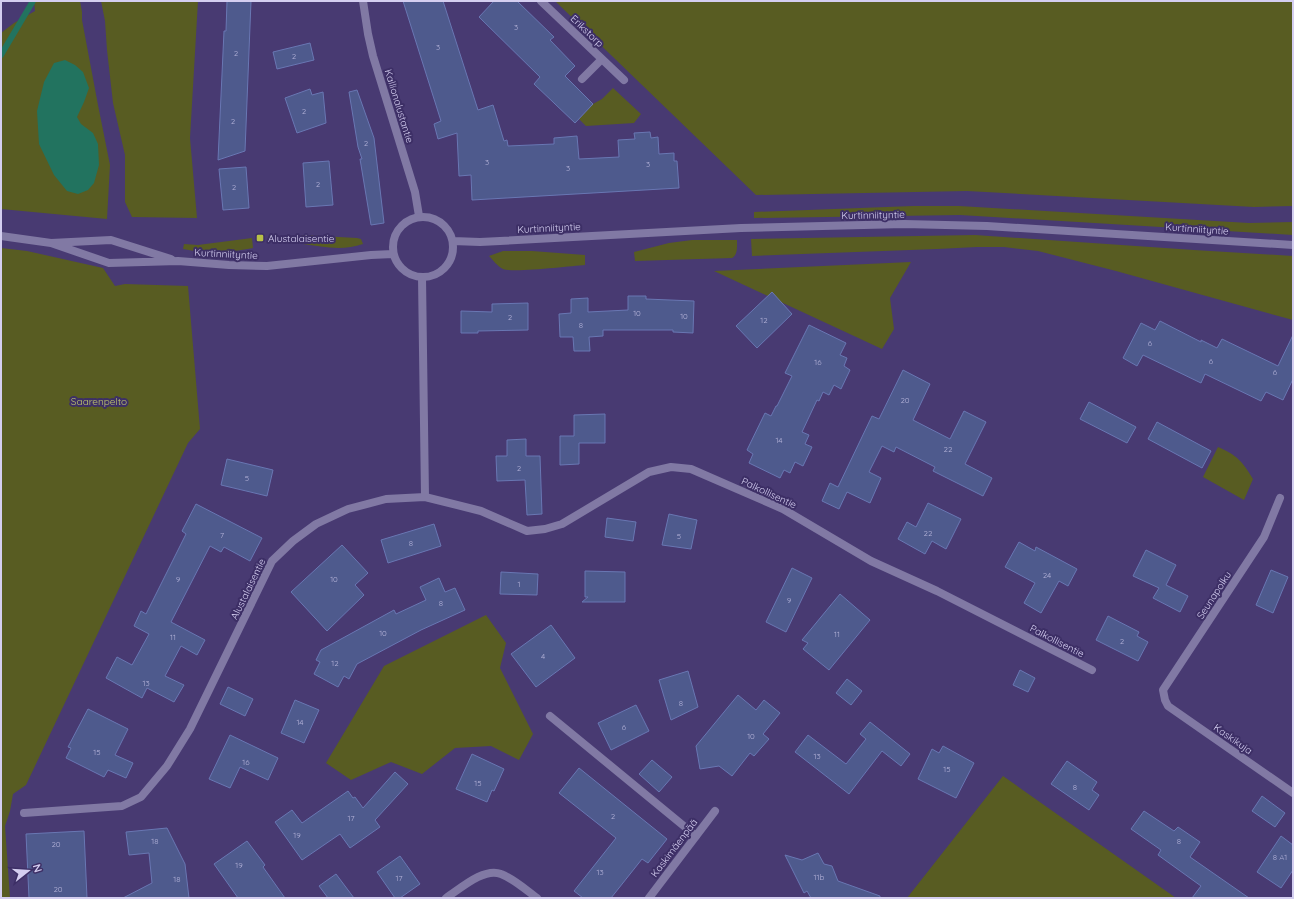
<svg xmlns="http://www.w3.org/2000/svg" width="1294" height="899" viewBox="0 0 1294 899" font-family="Quicksand,sans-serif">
	<rect width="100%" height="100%" fill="#483a72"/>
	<path fill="#585c22" d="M34 1H80L82 12V20L98 105 110 165 107 219 1 209V33L14 23 35 11Z
		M101 1H198L190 138 197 218 132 217 125 202V155L113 103 107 50 105 21Z
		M555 1H1293V206L1254 207 967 191 756 195Z
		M613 88 641 114 634 123 586 126 579 119 593 104 602 99Z
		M913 206H959L1249 223 1293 222V235L960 215 754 218V212Z
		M302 235 357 238 361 239 363 244C343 251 323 247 303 244Z
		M975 235 1194 250 1293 256V320L1116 271 1038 251 1004 247H977L937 249 752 256 751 239Z
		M252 238 253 248C227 253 209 254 183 249L184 244 198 245Z
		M692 240H737C737 246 738 255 732 258L635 261 634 252 669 243Z
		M1 248 27 251 103 268 115 286 125 284 188 286 200 429 188 443 26 785 13 794 10 811 5 826 10 898H1Z
		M503 251H532L585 255V265C570 266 514 273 503 269 497 266 493 260 489 256Z
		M911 262 890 298 894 329 882 349 714 271Z
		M1218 447C1237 455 1243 462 1253 479L1244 500 1203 477Z
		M486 615 506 643 500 668 533 734 519 760 491 746 455 748 422 774 391 762 351 780 326 763 384 666Z
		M1003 776 1176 898H907Z"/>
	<path fill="#22735f" d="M65 60 75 65 83 72 89 88 84 102 77 117 81 124 93 133 98 144 99 165 94 183 88 190 78 194 67 191 54 175 39 144 37 111 44 82 54 63Z"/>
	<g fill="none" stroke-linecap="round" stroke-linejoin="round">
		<path stroke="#22735f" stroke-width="6" d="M1 55 33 1"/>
	</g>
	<path fill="#4e5a8d" stroke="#6977b3" d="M227 1H251L245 151 218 160 224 31H226Z
		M403 1H443L478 110 493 105 504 141 507 140 508 146 554 144V138L577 136 579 159 619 157 618 140 635 139 634 133 650 132 651 138 658 137 659 154 674 153V161H677L679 188 472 200 471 175 459 176 457 133 438 139 434 124 441 121Z
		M494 1H517L554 37 550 40 575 66 565 76 593 104 575 123 534 84 540 77 479 17Z
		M310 43 314 60 277 69 273 52Z
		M310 89 312 95 323 92 326 123 297 133 285 98Z
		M357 90 374 138 384 223 371 225 360 159H362L358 147 349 92Z
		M329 161 333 205 306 207 303 163Z
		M246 167 249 208 223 210 219 169Z
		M772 292 792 314 757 348 736 326Z
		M628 296H646V299L694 301 693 333 673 332V330H603V336L589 337 590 351H574L573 337H560L559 314 571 313V299L588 298V312L628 310Z
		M528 303V330L478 331V333H461V311L492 312V304Z
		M1160 321 1201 342V340L1217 348 1222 339 1278 366 1293 335V379L1283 400 1266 392 1261 401 1205 374 1201 383 1143 355 1137 366 1123 358 1141 323 1155 330Z
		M809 325 846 343 840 355 847 358 844 366 850 370 841 389 834 385 829 395 823 392 819 401 817 400 802 432 809 435 805 444 812 447 803 466 795 462 790 473 784 470 780 478 749 463 753 454 747 450 765 413 771 416 776 406H777L792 376 785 373Z
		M903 370 930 384 913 420 950 439 964 411 986 422 965 464 992 478 983 496 933 471 935 467 896 447 894 452 882 446 869 472 881 478 870 503 847 492 839 509 822 501 830 483 838 487 872 416 879 419Z
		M1089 402 1136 427 1127 443 1080 419Z
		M605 414V443H579V464L560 465V436H574V415Z
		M1157 422 1211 451 1202 468 1148 439Z
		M526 439V456H540L542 514 527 515 525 480 497 481 496 456H507V440Z
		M227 459 273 470 267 496 221 485Z
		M928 503 961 519 946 549 932 541 925 554 898 539 907 522 916 527Z
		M196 504 262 538 250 561 224 547 221 552 210 546 171 622 205 640 197 655 181 646 165 676 184 685 174 702 147 688 142 698 106 678 117 657 132 665 149 634 134 626 141 611 146 614 186 534 182 531Z
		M669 514 697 520 691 549 662 545Z
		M607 518 636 522 633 541 605 537Z
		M434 524 441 546 388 563 381 540Z
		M1019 542 1035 551 1036 547 1077 569 1068 586 1059 581 1041 613 1024 603 1035 583 1005 567Z
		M342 545 368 573 355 585 364 595 327 631 291 592Z
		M1146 550 1176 565 1166 585 1188 596 1180 612 1153 598 1159 588 1133 576Z
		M792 568 812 578 786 632 766 622Z
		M1271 570 1288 577 1273 613 1256 605Z
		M585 571 625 572V602H582L588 597H585Z
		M501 572 538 574 537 595 500 594Z
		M439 578 445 592 455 588 465 610 421 630 357 664 349 679 344 676 338 687 314 674 320 662 316 660 321 650 394 610 396 614 426 600 420 587Z
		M840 594 870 620 829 670 803 649 808 643 802 640Z
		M1108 616 1139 632 1137 636 1148 642 1138 661 1096 640Z
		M551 625 575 658 536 687 511 654Z
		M1020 670 1035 678 1028 692 1013 685Z
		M688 671 698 707 671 720 659 680Z
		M847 679 862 691 851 705 836 693Z
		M228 687 253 699 245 716 220 704Z
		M738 695 756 710 764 700 780 713 763 734 769 739 754 756 750 753 732 776 719 766 700 769 696 746Z
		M295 700 319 710 304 743 281 733Z
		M636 705 649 731 611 750 598 723Z
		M88 709 128 729 115 755 133 763 126 778 108 770 104 777 66 758 71 748 68 747Z
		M870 722 910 754 901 766 882 751 849 794 795 752 808 735 846 764 866 739 860 734Z
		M230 735 278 758 268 780 240 767 230 788 209 779Z
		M943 746 974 763 956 798 918 779 932 749 939 753Z
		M472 754 504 769 494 791 492 790 487 802 456 789Z
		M652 760 672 777 659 792 639 774Z
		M1067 761 1097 782 1092 790 1099 795 1089 810 1051 784Z
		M579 768 667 839 648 863 642 859 611 898H583L574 891 616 838 559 793Z
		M395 772 408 784 375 820 380 827 350 848 340 834 302 860 275 822 292 810 302 823 348 791 353 798 355 797 363 808Z
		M1262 796 1285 813 1275 827 1252 811Z
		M1144 811 1174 831 1178 827 1200 842 1190 857 1249 898H1192L1201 886 1158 855 1161 850 1131 829Z
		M167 828 185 864 189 898H123L152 883 149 853 129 855 126 832Z
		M84 831 87 898H29L26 834Z
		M1281 836 1293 845V870L1281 888 1257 872Z
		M247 841 265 865 263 867 285 898H238L214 864Z
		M818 853 824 864 832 866 838 881 880 896V898H811L807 891 804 893 785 855 802 860Z
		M400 856 420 884 400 898H395L377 872Z
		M336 874 354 898H328L319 886Z"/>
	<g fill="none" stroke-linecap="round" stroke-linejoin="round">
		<path stroke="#8179a4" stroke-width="8" d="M550 716 696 836"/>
		<path stroke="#8179a4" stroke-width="8" d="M363 1 368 34 373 56 415 192 419 216
			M541 1 624 80
			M582 79 602 59
			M422 277 425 497
			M1280 498 1264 537 1163 690 1165 700 1168 706 1293 793
			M24 813 122 806 141 797 167 766 190 729 272 561 293 541 316 524 348 509 386 499 425 497 481 511 527 531 545 529 562 524 649 472 671 467 691 469 783 509 871 561 937 591 1092 670
			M446 898C460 889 484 867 501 874 514 879 526 890 537 898
			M649 898 715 811"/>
		<path stroke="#8179a4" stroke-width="8" d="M393 247a30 30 0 1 1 60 0a30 30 0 1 1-60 0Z
			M1 236 51 243 111 240 171 259
			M453 241 480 242 741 228 904 224 987 226 1293 245
			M51 243 109 263 178 261 229 265 267 266 371 255 393 254"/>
	</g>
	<rect fill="#b8c147" stroke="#3d2f66" stroke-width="1.5" x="256" y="234" width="8" height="8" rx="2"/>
	<g text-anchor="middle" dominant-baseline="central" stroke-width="4" stroke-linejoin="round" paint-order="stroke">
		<g font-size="8" fill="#b2b1d7">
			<text x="516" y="27">3</text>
			<text x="438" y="47">3</text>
			<text x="236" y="53">2</text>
			<text x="294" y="56">2</text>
			<text x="304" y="111">2</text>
			<text x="233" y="121">2</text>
			<text x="366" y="143">2</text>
			<text x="487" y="162">3</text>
			<text x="648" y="164">3</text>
			<text x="568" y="168">3</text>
			<text x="318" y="184">2</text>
			<text x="234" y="187">2</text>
			<text x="637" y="313">10</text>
			<text x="684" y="316">10</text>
			<text x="510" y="317">2</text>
			<text x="764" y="320">12</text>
			<text x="581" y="325">8</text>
			<text x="1150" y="343">6</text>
			<text x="1211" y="361">6</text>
			<text x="818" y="362">16</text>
			<text x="1275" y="372">6</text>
			<text x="905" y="400">20</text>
			<text x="779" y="440">14</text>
			<text x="948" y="449">22</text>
			<text x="519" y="468">2</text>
			<text x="247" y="478">5</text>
			<text x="928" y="533">22</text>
			<text x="222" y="535">7</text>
			<text x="679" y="536">5</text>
			<text x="411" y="543">8</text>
			<text x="1047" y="575">24</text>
			<text x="178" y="579">9</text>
			<text x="334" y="579">10</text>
			<text x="519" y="584">1</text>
			<text x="789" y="600">9</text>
			<text x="441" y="603">8</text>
			<text x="383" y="633">10</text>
			<text x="837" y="634">11</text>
			<text x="173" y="637">11</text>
			<text x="1122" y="641">2</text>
			<text x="543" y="656">4</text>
			<text x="335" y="663">12</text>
			<text x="146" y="683">13</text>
			<text x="681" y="703">8</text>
			<text x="300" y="722">14</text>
			<text x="624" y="727">6</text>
			<text x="751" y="736">10</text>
			<text x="97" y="752">15</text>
			<text x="817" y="756">13</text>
			<text x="246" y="762">16</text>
			<text x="947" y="769">15</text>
			<text x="478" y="783">15</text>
			<text x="1075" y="787">8</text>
			<text x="613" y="816">2</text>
			<text x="351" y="818">17</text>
			<text x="297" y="835">19</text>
			<text x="155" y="841">18</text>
			<text x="1179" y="841">8</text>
			<text x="56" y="844">20</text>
			<text x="1280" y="857">8 A1</text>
			<text x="239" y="865">19</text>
			<text x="600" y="872">13</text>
			<text x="819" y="877">11b</text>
			<text x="399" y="878">17</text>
			<text x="177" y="879">18</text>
			<text x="58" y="889">20</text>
		</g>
		<g font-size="10" fill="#d4cef0" stroke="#3d2f66">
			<text transform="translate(587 31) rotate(44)">Erikstorp</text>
			<text transform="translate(399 106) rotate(73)">Kallionalustantie</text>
			<text transform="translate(873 215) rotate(-1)">Kurtinniityntie</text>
			<text transform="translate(549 228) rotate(-3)">Kurtinniityntie</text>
			<text transform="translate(1197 229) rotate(4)">Kurtinniityntie</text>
			<text transform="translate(226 254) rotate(3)">Kurtinniityntie</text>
			<text transform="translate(769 493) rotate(25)">Palkollisentie</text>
			<text transform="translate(248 589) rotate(-64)">Alustalaisentie</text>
			<text transform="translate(1214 595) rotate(-57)">Seunapolku</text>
			<text transform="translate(1057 641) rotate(27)">Palkollisentie</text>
			<text transform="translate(1233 739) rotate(35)">Kaskikuja</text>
			<text transform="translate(674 848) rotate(-53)">Kaskimäenpää</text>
		</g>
		<g font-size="10" fill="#d4cef0" stroke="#3d2f66" text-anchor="start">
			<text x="268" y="238">Alustalaisentie</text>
		</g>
		<g font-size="10" fill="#c0c86f" stroke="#3d2f66">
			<text x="99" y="401">Saarenpelto</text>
		</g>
	</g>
	<rect width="1294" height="899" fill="none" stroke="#d4cef0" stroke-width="4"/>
	<g transform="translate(28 871) rotate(73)" stroke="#3d2f66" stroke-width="3" paint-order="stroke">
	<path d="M0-3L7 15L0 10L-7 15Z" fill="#d4cef0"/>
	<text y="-6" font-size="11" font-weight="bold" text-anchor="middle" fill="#d4cef0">N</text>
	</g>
</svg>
